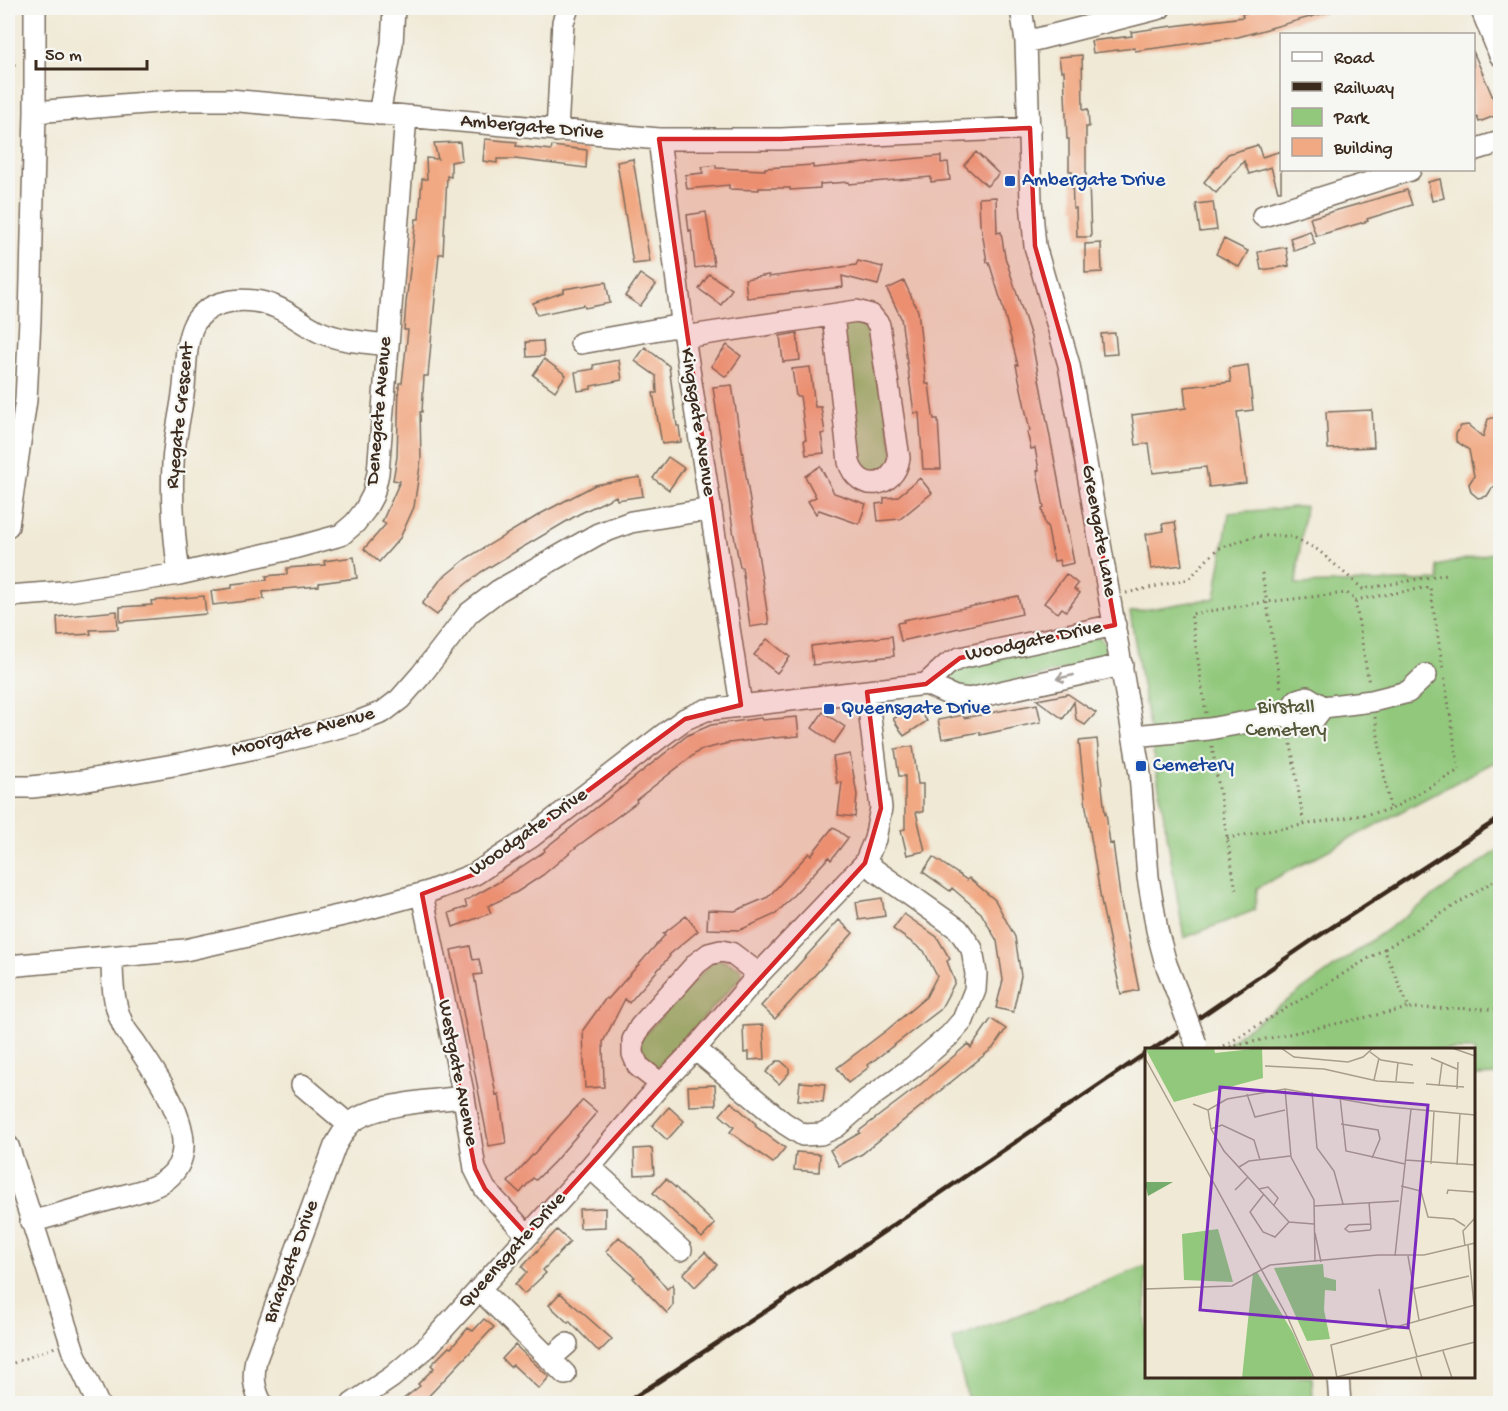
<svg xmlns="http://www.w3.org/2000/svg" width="1508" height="1411" viewBox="0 0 1508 1411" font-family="'Gochi Hand',sans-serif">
	<rect width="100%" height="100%" fill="#f6f6f2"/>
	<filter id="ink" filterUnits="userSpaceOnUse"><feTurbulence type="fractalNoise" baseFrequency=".0167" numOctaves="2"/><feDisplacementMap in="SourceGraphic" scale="12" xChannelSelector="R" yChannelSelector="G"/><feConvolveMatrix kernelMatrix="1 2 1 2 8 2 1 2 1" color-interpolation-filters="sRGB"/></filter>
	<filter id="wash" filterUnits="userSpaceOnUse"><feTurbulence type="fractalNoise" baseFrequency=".008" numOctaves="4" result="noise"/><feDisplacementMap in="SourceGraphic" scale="24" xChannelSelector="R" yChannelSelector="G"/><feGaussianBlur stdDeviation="1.35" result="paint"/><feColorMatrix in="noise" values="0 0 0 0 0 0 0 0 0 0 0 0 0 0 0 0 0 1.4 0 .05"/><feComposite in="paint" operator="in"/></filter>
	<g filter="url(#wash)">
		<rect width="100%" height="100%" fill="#f0e9d5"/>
		<path fill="#91c87b" stroke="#66794c" stroke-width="1.5" d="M833 315H871L896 470 857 478Z
			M1305 506 1296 584 1439 580 1437 566 1500 551V759L1257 888 1255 910 1184 938 1130 612 1215 598 1229 513Z
			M1099 637 1106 644V659L966 694 945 681V675L950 668Z
			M1500 849V1075L1474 1076V1050L1219 1049Z
			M716 958 741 968 742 976 657 1069 646 1066 639 1040Z
			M1146 1266V1376L1312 1377 1313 1403H969L953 1340Z"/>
		<g id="blocks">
			<path fill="#f1a983" d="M1264 8H1331L1332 11 1238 37 1135 51 1134 48 1093 53 1091 41 1132 36 1131 32 1158 28 1243 17 1242 14Z
				M1473 51 1500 114 1479 122 1477 117 1473 119Z
				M1082 55 1083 110 1088 109 1089 127H1086V182L1089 181 1091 237H1077L1076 208H1073L1072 171H1069V139H1067L1064 71H1061L1059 57Z
				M485 139 517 142 516 146 551 150 552 146 587 150 586 168 515 159H497V163L483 161Z
				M460 142 462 160 451 162V177L447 176 443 254H439L428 376H424L422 412H420L421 459 414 507 400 538 379 562 364 549 386 524 382 522 400 481 393 480 397 457 399 383H402L408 330H404L406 303 416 219H419L422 179H427L426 158 438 159 434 143Z
				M1258 145 1262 157 1281 151V191H1278L1271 167 1249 174 1244 161 1216 193 1204 182 1228 154Z
				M976 152 999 174 987 186 964 165Z
				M941 156V163L948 162 950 180 931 182V177L849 184V182L820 184V188L790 190V188H759V190L729 189V185L687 189 685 175 703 173 702 167 716 165V168L765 170V168L813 165V168Z
				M633 159 650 262 633 264 617 162Z
				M1440 179 1444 198 1432 201 1428 182Z
				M1407 190 1412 205 1367 219 1368 221 1316 236 1310 218Z
				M996 197 997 233 1001 232 1005 257 1031 337 1074 563 1061 566 1059 560 1054 561 1047 525H1045L1042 509 1044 508 1037 471 1039 470 1035 448 1031 449 1027 432 1030 431 1016 365H1018L1001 301 989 262H987L981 225H980L979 198Z
				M1213 202 1217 230 1200 232 1196 204Z
				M706 212 714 265 695 268 691 230 689 231 687 215Z
				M1310 231 1315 244 1294 251 1290 238Z
				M1224 239 1248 251 1239 267 1216 254Z
				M1101 243 1102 272 1085 273V244Z
				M1286 247 1289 266 1261 270 1258 252Z
				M858 261 883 267 878 285 842 276 843 287 747 298 745 279 769 275V277L856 265Z
				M640 274 656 285 640 306 625 296Z
				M709 274 732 289 721 305 699 289Z
				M904 281 918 311 926 384H929L933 415 934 419H938L941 469H923L919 413H914L901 318 887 289Z
				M606 282 610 303 585 308 584 305 537 315 533 303 564 292V289Z
				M797 333 800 360 783 362 780 336Z
				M1115 333 1117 354 1103 355 1101 334Z
				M543 341 544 356 527 357 526 342Z
				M727 345 741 356 726 377 711 366Z
				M645 347 669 366 677 426H679L681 442 662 444 653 393H657L656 376 635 361Z
				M544 359 566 375 555 391 533 375Z
				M619 360 622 380 591 386V389L578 391 575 372 594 369 593 365Z
				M1248 365 1253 410 1237 412 1246 483 1209 487 1206 467 1153 473 1149 443 1136 445 1132 415 1186 408 1184 387 1231 382 1229 368Z
				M810 367 815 407H821L825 433 821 434 824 453 806 455 804 440H806L800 396H796L792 369Z
				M732 385 769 624 750 627 742 567H740L733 530 713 387Z
				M1372 410 1374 447 1328 449 1326 412Z
				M1496 417 1500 421V487L1492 488 1487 496 1478 498 1471 492 1469 484 1474 476 1469 450 1456 441V434L1461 426 1468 425 1483 437 1488 419Z
				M668 457 684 468 669 490 653 478Z
				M820 466 834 493 866 504 859 524 819 510 816 514 808 501 816 497 805 476Z
				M640 477 643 496 617 500 616 496 579 514 481 572 452 595 437 615 422 604 441 579 467 558 542 513 595 485Z
				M920 478 932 493 900 519 878 521 876 504 884 503V498L897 497Z
				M1175 522 1182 565 1151 569 1146 534 1164 531 1162 524Z
				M354 557 357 578 319 583V586L283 589V590L263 592 264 599 213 605 211 591 232 588V584L267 580 266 576 287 574V568L325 565 324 561Z
				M1066 574 1078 584 1074 589 1080 593 1066 611 1062 608 1058 613 1044 603Z
				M204 596 206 614 120 622V607L152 605 151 601Z
				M1018 596 1022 614 901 641 897 623 904 622 903 620 994 602V601Z
				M117 611 118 629 90 630 91 634 58 636 57 617Z
				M892 636 894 656 813 665 811 646Z
				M767 639 790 657 777 673 754 655Z
				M1068 694 1096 713 1085 725 1076 719 1074 702 1063 719 1037 700Z
				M1037 704 1041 722 980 735V732L942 739 938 720 963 715 964 718Z
				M916 705 927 721 904 736 893 719Z
				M823 712 845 727 834 743 812 728Z
				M797 717 799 736 774 738V737L729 743 700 750 636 800 637 802 575 848 543 875 517 892 488 906 491 913 453 927 449 913 467 907 465 901 497 883 545 851 544 849 688 735 711 725 761 718 762 720Z
				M1097 739 1105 814 1106 813 1110 844 1113 843 1121 903 1139 990 1121 994 1102 906 1086 807 1079 741Z
				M913 746 918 784H923V812H916L925 851 907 855 901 830 905 829V776H899L895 749Z
				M850 754 857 795 855 817 838 815 842 782 837 783 833 757Z
				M833 827 848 838 831 860 829 857 776 914 740 930 707 929 708 910 735 911 768 897 809 853 811 855Z
				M933 857 967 880 969 878 995 900 1015 937 1021 976 1013 1012 996 1008 1003 980 997 941 981 913 952 888 950 891 923 872Z
				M882 898 885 916 859 920 856 902Z
				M904 914 937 937 950 959 947 961 955 982 940 1010 868 1065 869 1067 848 1083 837 1068 887 1030 926 997 937 976 924 951 893 929Z
				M686 916 698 931 669 955 670 956 629 1003 625 999 603 1042 604 1087 585 1088 583 1030 606 998 608 999 665 935 663 934Z
				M839 920 853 933 775 1019 761 1006Z
				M470 946 473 960 479 959 482 974 474 975 496 1095 499 1094 506 1143 489 1146 451 950Z
				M991 1019 1006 1029 993 1048 862 1154 839 1166 830 1150 860 1133 859 1131 921 1084 968 1044 971 1048Z
				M763 1025 765 1059 749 1060V1052L744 1053 743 1026Z
				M777 1061H781L789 1068V1073L779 1084 766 1072Z
				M800 1082 825 1084 823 1102 798 1100Z
				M715 1085 716 1105 689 1106 688 1086Z
				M583 1100 597 1112 554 1162 536 1180 533 1178 520 1193 508 1182Z
				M731 1102 756 1124 755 1126 785 1148 773 1163 730 1132 734 1127 720 1115Z
				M669 1107 684 1121 667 1140 652 1126Z
				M652 1148 654 1174 635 1175 634 1149Z
				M796 1152 820 1154 819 1172 794 1170Z
				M666 1179 715 1224 702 1238 653 1193Z
				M605 1208V1227L580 1228 579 1209Z
				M557 1230 570 1242 543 1270 546 1273 524 1294 515 1284 527 1272 522 1267Z
				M619 1237 638 1254 667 1289 673 1284V1305L667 1313 633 1278 635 1277 606 1251Z
				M705 1252 717 1265 695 1287 683 1274Z
				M560 1293 612 1339 599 1352 569 1321 568 1323 549 1305Z
				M484 1319 494 1327 421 1404H397L420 1386 418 1384 434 1368 431 1365 449 1347 451 1348 468 1328 473 1331Z
				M515 1345 549 1377 539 1389 513 1365 510 1367 502 1359Z"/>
		</g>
	</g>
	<g filter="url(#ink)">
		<use href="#blocks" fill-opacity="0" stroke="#7a6d5e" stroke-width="1.5"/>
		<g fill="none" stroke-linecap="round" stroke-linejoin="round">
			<g stroke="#7a6d5e" stroke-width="24">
				<path id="minor" d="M1021 8 1026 42 1031 201 1035 246 1069 365 1140 774 1148 877 1157 930 1166 964 1177 992
					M1481 8 1500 55
					M1026 42 1160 8
					M35 112 182 100H229L659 139H781L1030 128
					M379 114 392 44 394 8
					M557 131 563 22 568 8
					M659 139 684 337 741 705
					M1474 150 1500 142
					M1263 216 1410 170
					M684 337 857 311 871 315 879 325 899 458C894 489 858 493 849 462L833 315
					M581 343 682 325
					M8 526 26 400 30 320 35 112V8
					M179 574C174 537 171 502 173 464 174 439 181 413 184 387 186 368 185 342 194 324 206 303 233 298 254 301 281 304 297 321 320 332 341 341 364 342 387 345
					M8 596 62 592 179 574 294 548 341 535 355 523 365 510 373 495 378 473 406 116
					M926 684 948 664 960 658 1115 625
					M1286 715 1300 725 1311 723 1323 707
					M1133 736 1209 729 1286 715 1297 700 1307 697 1323 707 1372 701 1408 692 1426 675
					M8 787H32L82 781 185 763 274 744 355 723 383 712 400 699 421 675 469 613 498 591 598 534 631 522 711 509
					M422 894 464 1097 475 1169 485 1189 527 1235
					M8 966 185 950 352 913 428 892 475 874 531 837 663 735 685 719 706 710 926 684 955 697 969 699 1122 665
					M695 1049 784 1123 803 1135 821 1134 836 1127 868 1099 913 1067 950 1035 963 1020 975 990 976 974 972 949 958 929 865 863
					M661 1084 638 1066 633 1054V1040L640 1027 697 963 709 954 721 951 731 953 759 974
					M302 1085 349 1125
					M8 1146 74 1352 98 1404
					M590 1167 681 1250
					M31 1222C59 1214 87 1206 115 1198 129 1194 146 1191 159 1184 215 1153 159 1079 136 1044 132 1038 126 1032 123 1025 113 1004 112 981 112 958
					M479 1289 565 1374
					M550 1359 567 1344
					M1338 1376 1340 1404
					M262 1404C253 1388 253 1375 256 1359L335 1146C339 1139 343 1132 348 1126 367 1104 436 1100 464 1097
					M352 1404 392 1377 427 1347 590 1167 661 1084 695 1049 759 974 865 863 875 839 881 808 867 692"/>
			</g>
			<path stroke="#7a6d5e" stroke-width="3" stroke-dasharray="1.5 4.5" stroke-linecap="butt" d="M8 65H18
				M1262 573 1281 690
				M1126 593 1189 579 1217 549 1252 537 1275 535 1293 537 1318 550 1363 589 1447 574
				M1355 600 1430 587 1443 669
				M1206 713 1191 614 1266 602 1347 593 1355 600 1369 684
				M1375 717 1390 810
				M1290 738 1304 825
				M1212 746 1236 891
				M1227 838 1390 810 1459 770 1444 675
				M1385 949 1500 877
				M1224 1048 1409 1008
				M1219 1049 1384 949 1409 1008 1500 1009
				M8 1365 55 1347"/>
			<use href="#minor" stroke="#fff" stroke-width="21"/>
			<path stroke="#3b2a1e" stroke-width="4.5" d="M1152 1050 1314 939 1500 818
				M624 1404 807 1284 1146 1053"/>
			<g stroke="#7a6d5e" stroke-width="24" stroke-linecap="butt">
				<path id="minor-bridge" d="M1177 992 1196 1044"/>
			</g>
			<use href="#minor-bridge" stroke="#fff" stroke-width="21"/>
		</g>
		<defs><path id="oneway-shaft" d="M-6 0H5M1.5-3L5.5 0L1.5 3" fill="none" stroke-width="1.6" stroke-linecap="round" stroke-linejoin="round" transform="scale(1.5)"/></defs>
		<use stroke="#a79f9a" href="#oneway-shaft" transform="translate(1065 677) rotate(167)"/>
	</g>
	<path fill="#d62828" fill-opacity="0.2" stroke="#d62828" stroke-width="4.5" stroke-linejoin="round" d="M1030 128 1035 246 1069 365 1115 625 960 658 926 684 867 692 881 808 865 863 527 1235 485 1189 475 1169 422 894 475 874 685 719 741 705 659 139H781Z"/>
	<g fill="#1a4fb4" stroke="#f6f6f2" stroke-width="2">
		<rect x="1004" y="175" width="12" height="12" rx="3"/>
		<rect x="823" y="703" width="12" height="12" rx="3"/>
		<rect x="1135" y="760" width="12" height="12" rx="3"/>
	</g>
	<g text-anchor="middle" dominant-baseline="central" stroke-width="4.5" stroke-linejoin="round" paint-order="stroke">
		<g font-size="20" fill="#3b2a1e" stroke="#f6f6f2">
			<text transform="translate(532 128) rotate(5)">Ambergate Drive</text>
			<text transform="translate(380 411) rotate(-85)">Denegate Avenue</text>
			<text transform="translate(181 416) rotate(-84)">Ryegate Crescent</text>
			<text transform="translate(697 422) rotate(81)">Kingsgate Avenue</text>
			<text transform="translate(1098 531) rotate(80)">Greengate Lane</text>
			<text transform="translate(1034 642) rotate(-12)">Woodgate Drive</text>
			<text transform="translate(303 733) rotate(-15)">Moorgate Avenue</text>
			<text transform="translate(529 833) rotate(-35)">Woodgate Drive</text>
			<text transform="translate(457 1073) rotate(79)">Westgate Avenue</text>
			<text transform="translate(513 1251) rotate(-48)">Queensgate Drive</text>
			<text transform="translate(292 1262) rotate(-70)">Briargate Drive</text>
		</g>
		<g font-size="20" fill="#164399" stroke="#f6f6f2" text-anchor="start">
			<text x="1022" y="181">Ambergate Drive</text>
			<text x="841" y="709">Queensgate Drive</text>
			<text x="1153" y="766">Cemetery</text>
		</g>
		<g font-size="20" fill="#55593a" stroke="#f6f6f2">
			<text x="1286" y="708">Birstall<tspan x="1286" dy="23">Cemetery</tspan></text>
		</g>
	</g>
	<g transform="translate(1145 1048)">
		<rect width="330" height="330" fill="#f0e9d5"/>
		<path d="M0 0H69L70 5 117 0 118 30 29 54ZM73 181 88 234 39 232 37 186ZM178 216 179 229 191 232V243L180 242 179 262 185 291 162 293 129 220ZM112 224 148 285 168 330H97L108 225Z" fill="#91c87b"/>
		<path d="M0 134H28L3 148Z" fill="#74ac6b"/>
		<path fill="none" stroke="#a89d8c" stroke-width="1.5" d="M136 0 149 9 203 14 218 9 228 0M307 0 330 8M225 4 236 12 268 17M0 10 143 270 169 330M286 10 312 21M120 18 179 21 232 33 269 35M229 32 234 10M251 33 253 14M281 36 319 39M294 38 297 15M140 41 146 109 169 152 170 214M312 41 313 14M167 44 172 100 189 123 198 156M102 46 110 69 140 62M195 49 201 103 260 116M48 56 63 62 66 81 79 103 144 174 169 176M63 62 82 51 140 41 235 58 330 67M196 76 233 82 235 91 227 110M66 81 77 77 109 92 115 112M261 112 330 117M286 116 289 63M312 117 315 65M94 119 104 113 145 108M256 138 276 143 283 169 309 171 320 178M114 141 123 139 133 150 129 157M90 142 103 129M119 146 105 164 118 184 130 189 144 174M302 146 303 142 330 144M224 154 226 180 225 182 204 184 200 181 204 177 226 176M169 158 254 153M170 185 176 214M323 197 329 257M320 198 318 183 330 170M250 208 266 61M263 208 274 272M0 241 87 238 125 217 233 207H279L330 195M234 241 243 282M268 241 324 228M263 276 272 309M298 303 307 330M271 310 277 330M192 329 330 294M192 330 186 297 330 257"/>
		<path fill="#7b2cbf" fill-opacity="0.15" stroke="#7b2cbf" stroke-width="3" d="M75 39 283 57 263 280 55 262Z"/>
		<rect width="330" height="330" fill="none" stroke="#3b2a1e" stroke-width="3"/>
	</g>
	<rect width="1508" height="1411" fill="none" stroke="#f6f6f2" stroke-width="30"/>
	<rect x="1280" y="33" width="195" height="138" fill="#f6f6f2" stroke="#aba49d" stroke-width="1.5"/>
	<rect x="1292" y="52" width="30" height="9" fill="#ffffff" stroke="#aba49d" stroke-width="1.5"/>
	<text x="1334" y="63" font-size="18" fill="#3b2a1e">Road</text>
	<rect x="1292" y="82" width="30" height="9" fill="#3b2a1e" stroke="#aba49d" stroke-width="1.5"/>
	<text x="1334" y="93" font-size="18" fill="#3b2a1e">Railway</text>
	<rect x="1292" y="108" width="30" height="18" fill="#91c87b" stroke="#aba49d" stroke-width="1.5"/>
	<text x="1334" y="123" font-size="18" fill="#3b2a1e">Park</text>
	<rect x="1292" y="138" width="30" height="18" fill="#f1a983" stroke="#aba49d" stroke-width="1.5"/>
	<text x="1334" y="153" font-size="18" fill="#3b2a1e">Building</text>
	<path d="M36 60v9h111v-9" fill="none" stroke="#3b2a1e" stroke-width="3"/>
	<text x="45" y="60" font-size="18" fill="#3b2a1e" stroke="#f6f6f2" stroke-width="4.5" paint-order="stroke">50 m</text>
</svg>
